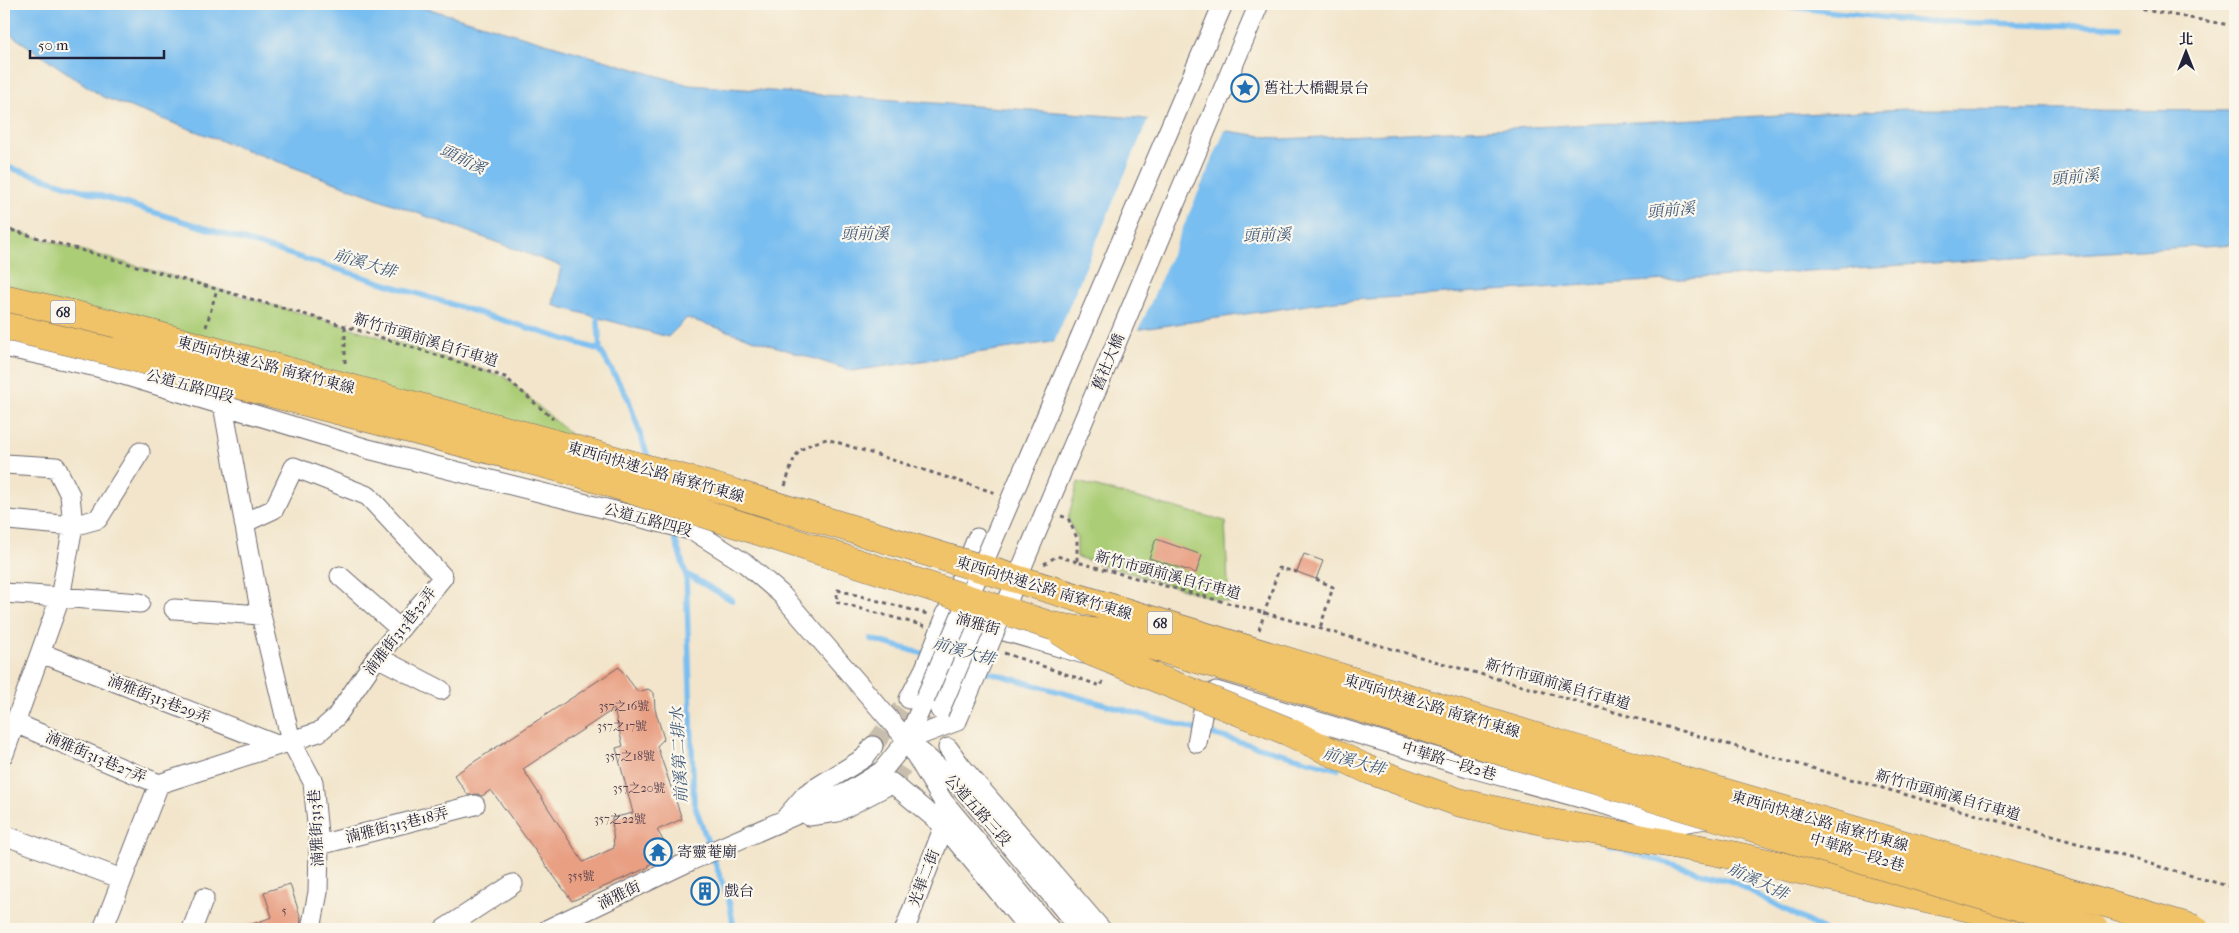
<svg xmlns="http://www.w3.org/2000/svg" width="2239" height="933" viewBox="0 0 2239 933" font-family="'IM FELL French Canon','Noto Serif TC',serif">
	<rect width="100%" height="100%" fill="#fbf7ec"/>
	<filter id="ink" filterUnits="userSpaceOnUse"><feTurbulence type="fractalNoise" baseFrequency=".02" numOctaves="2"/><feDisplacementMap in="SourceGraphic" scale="10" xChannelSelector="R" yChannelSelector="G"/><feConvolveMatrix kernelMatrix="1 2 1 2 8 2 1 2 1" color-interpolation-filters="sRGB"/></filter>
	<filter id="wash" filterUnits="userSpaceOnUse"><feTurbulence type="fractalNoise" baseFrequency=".0096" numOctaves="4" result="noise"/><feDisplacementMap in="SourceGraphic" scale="20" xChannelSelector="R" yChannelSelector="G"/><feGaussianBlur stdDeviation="1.12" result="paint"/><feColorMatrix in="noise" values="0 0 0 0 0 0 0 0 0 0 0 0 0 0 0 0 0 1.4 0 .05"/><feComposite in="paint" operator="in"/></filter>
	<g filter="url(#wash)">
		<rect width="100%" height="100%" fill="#f2e5cb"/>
		<path fill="#abcd76" stroke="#667858" d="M4 228 345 326 505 377 606 465 4 297Z
			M1078 482 1225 521 1229 603 1077 557V538L1068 518Z"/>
		<path fill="#79bef0" stroke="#4e7096" d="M4 4H412L689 85 1138 118 1282 139 1906 109 2235 111V244L1335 301 852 371 687 318 668 337 553 305 561 266 103 97 4 30Z"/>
		<path fill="#f2e5cb" d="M1149 117 1226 128 1138 332 1053 345Z"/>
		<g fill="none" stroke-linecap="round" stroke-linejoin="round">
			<path stroke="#79bef0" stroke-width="5.5" d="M1761 4 1917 21 2120 27
				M4 166 600 350 628 398 649 460
				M597 309 600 350
				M674 536 686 574 694 803 730 905 734 929
				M686 574 732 600
				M871 639 928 655
				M981 670 1338 769
				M1611 847 1734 882 1822 929"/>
		</g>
		<g id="blocks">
			<path fill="#e89f82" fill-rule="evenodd" d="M1156 539 1202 555 1196 573 1149 558Z
				M1304 554 1323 561 1316 579 1297 572Z
				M619 667 638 692 648 689 654 693 655 709 664 739 657 746 682 819 657 830 670 852 649 865V867L572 901 491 790 482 796 478 794 468 795 454 775ZM614 709 623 746 616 748 633 813 612 818 614 848 583 862 523 769Z
				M705 879 716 890 704 903 693 892Z
				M290 884 301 919 300 929H245L244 927 272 917 264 892Z"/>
		</g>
	</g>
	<g filter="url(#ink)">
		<use href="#blocks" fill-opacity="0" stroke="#6b666d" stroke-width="1"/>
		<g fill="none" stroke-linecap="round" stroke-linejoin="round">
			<path stroke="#c8beae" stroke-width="19" stroke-dasharray="19 9" stroke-linecap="butt" d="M873 746 909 699
				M892 783 940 710"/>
			<g stroke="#6b666d" stroke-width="21">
				<path id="minor" d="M4 347 97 367 368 449 694 531 746 564 781 594 907 740 962 788 1080 929
					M225 396 223 405 261 615 291 741 313 782 319 845 318 892 311 929
					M4 464 56 467 70 495 73 526 60 598 4 754
					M8 520 73 526 98 519 140 452
					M340 576 400 629
					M4 593 140 603
					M174 609 261 615
					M945 614 1084 654
					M41 653 277 745
					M377 657 441 690
					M1216 691 1468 767 1675 824 1712 818
					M909 699 925 668 977 538
					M940 710 978 623
					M15 723 159 784 319 732 336 717 377 657 443 577 368 496 294 467 274 509 244 523
					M907 740 957 721
					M1197 743 1204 705
					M948 748 961 766 1101 929
					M915 754 943 801 1050 929
					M787 816 806 794 864 758 873 746
					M809 816 837 812 892 783 944 826 1029 929
					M4 835 122 879
					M319 845 475 805
					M103 929 159 784
					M192 929 204 898
					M444 929 513 884
					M548 929 690 861 848 792 882 771 907 740 925 699
					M905 929 944 826"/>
			</g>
			<g stroke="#6b666d" stroke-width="29">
				<path id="highway" d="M4 298 122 326
					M1287 731 1367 769 1458 802 1552 823 1718 852 2007 916"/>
			</g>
			<path stroke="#6b666d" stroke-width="3" stroke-dasharray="4 4" stroke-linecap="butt" d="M2111 4 2235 26
				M4 228 345 326 505 377 553 419
				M4 255 10 229
				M206 327 217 289
				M345 327V366
				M785 486C795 455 793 448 827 439L996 493
				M1061 516 1068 518 1077 538V562L1265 613 2235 888
				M1044 564 1057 556 1077 562
				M1316 579 1333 587 1320 628
				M925 626 836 602 838 590 927 614
				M1259 630 1279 568 1297 572
				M1004 653 1101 686 1103 681"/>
			<use href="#minor" stroke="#fff" stroke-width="19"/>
			<use href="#highway" stroke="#f0c369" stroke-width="28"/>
			<g stroke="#6b666d" stroke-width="21" stroke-linecap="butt">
				<path id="minor-bridge" d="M925 699 1223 4
					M957 721 1259 4"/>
			</g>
			<g stroke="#6b666d" stroke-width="29" stroke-linecap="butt">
				<path id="highway-bridge" d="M4 326 109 351 579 473 1052 626 1114 635 1253 675 1637 793 2094 929
					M122 326 714 487 1592 754 2195 929
					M1060 631 1092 652 1287 731"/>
			</g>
			<use href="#minor-bridge" stroke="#fff" stroke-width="19"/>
			<use href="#highway-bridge" stroke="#f0c369" stroke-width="28"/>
		</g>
	</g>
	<defs>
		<g id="sight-ring" transform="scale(1.4375)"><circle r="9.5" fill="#fbf7ec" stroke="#1f6fb2" stroke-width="1.5"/><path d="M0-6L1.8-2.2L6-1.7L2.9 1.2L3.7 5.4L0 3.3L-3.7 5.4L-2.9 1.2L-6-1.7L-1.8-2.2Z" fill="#1f6fb2"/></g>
		<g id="temple-ring" transform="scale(1.4375)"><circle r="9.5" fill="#fbf7ec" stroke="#1f6fb2" stroke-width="1.5"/><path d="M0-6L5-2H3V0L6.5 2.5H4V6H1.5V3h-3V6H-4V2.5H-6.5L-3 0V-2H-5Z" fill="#1f6fb2"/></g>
		<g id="building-ring" transform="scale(1.4375)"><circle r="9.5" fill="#fbf7ec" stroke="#1f6fb2" stroke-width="1.5"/><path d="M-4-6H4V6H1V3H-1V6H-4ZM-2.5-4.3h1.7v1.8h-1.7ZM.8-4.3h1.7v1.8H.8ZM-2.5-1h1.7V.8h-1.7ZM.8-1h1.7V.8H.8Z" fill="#1f6fb2"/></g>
	</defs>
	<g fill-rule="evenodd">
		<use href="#sight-ring" x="1245" y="88"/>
		<use href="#temple-ring" x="658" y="852"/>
		<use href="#building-ring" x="705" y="891"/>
	</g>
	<g text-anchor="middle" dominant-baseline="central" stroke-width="4.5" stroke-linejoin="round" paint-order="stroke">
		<g font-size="12" fill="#54414d">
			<text x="624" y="706">357之16號</text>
			<text x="622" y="726">357之17號</text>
			<text x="630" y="756">357之18號</text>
			<text x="639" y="788">357之20號</text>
			<text x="620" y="819">357之22號</text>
			<text x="581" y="876">355號</text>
			<text x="284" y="911">5</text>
		</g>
		<g fill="#fbf7ec" stroke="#636270" stroke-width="1">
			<rect x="50.5" y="300.5" width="25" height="23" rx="4"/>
			<rect x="1147.5" y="611.5" width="25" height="23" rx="4"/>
		</g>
		<g font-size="14" font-weight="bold" fill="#22223b">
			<text x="63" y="312">68</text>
			<text x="1160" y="623">68</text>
		</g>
		<g font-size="15" fill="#22223b" stroke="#fbf7ec" text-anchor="start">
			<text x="1264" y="88">舊社大橋觀景台</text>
			<text x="677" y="852">寄靈菴廟</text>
			<text x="724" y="891">戲台</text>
		</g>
		<g font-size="15" fill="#22223b" stroke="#fbf7ec">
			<text transform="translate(426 340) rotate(17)">新竹市頭前溪自行車道</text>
			<text transform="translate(1108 362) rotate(-67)">舊社大橋</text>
			<text transform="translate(266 365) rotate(15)">東西向快速公路 南寮竹東線</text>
			<text transform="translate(190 386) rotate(15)">公道五路四段</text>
			<text transform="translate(656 472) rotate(16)">東西向快速公路 南寮竹東線</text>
			<text transform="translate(648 520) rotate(15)">公道五路四段</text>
			<text transform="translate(1168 575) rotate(15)">新竹市頭前溪自行車道</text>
			<text transform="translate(1044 588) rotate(17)">東西向快速公路 南寮竹東線</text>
			<text transform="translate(978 624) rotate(16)">湳雅街</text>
			<text transform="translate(400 631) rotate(-52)">湳雅街313巷32弄</text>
			<text transform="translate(1558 684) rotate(16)">新竹市頭前溪自行車道</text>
			<text transform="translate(159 699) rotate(21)">湳雅街313巷29弄</text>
			<text transform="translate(1432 706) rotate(17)">東西向快速公路 南寮竹東線</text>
			<text transform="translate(96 757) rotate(23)">湳雅街313巷27弄</text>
			<text transform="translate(1449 761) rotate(17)">中華路一段2巷</text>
			<text transform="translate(1948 795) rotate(16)">新竹市頭前溪自行車道</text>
			<text transform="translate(978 810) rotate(48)">公道五路三段</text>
			<text transform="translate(1820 821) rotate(16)">東西向快速公路 南寮竹東線</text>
			<text transform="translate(397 825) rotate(-14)">湳雅街313巷18弄</text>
			<text transform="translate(316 828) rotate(-93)">湳雅街313巷</text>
			<text transform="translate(1857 852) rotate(17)">中華路一段2巷</text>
			<text transform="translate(924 878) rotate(-69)">光華二街</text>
			<text transform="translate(619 895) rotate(-26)">湳雅街</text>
		</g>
		<g font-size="16" font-style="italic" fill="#40597a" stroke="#fbf7ec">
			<text transform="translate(463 159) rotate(26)">頭前溪</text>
			<text transform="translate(2075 177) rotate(-5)">頭前溪</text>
			<text transform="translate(1671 210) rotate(-5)">頭前溪</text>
			<text x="865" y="233">頭前溪</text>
			<text transform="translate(1267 235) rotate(-2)">頭前溪</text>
			<text transform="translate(365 263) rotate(17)">前溪大排</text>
			<text transform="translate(964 651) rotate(16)">前溪大排</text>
			<text transform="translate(679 755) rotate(-93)">前溪第二排水</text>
			<text transform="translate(1354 761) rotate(16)">前溪大排</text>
			<text transform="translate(1758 881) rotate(26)">前溪大排</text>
		</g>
	</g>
	<rect width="2239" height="933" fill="none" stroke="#fbf7ec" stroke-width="20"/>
	<g transform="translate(2186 52)" stroke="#fbf7ec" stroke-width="4" paint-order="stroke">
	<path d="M0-4L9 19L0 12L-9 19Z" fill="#22223b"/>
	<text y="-8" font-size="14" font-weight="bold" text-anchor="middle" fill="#22223b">北</text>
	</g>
	<path d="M30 50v8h134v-8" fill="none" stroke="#22223b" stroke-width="2.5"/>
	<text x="38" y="50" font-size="15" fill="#22223b" stroke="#fbf7ec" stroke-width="4" paint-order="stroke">50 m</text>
</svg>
